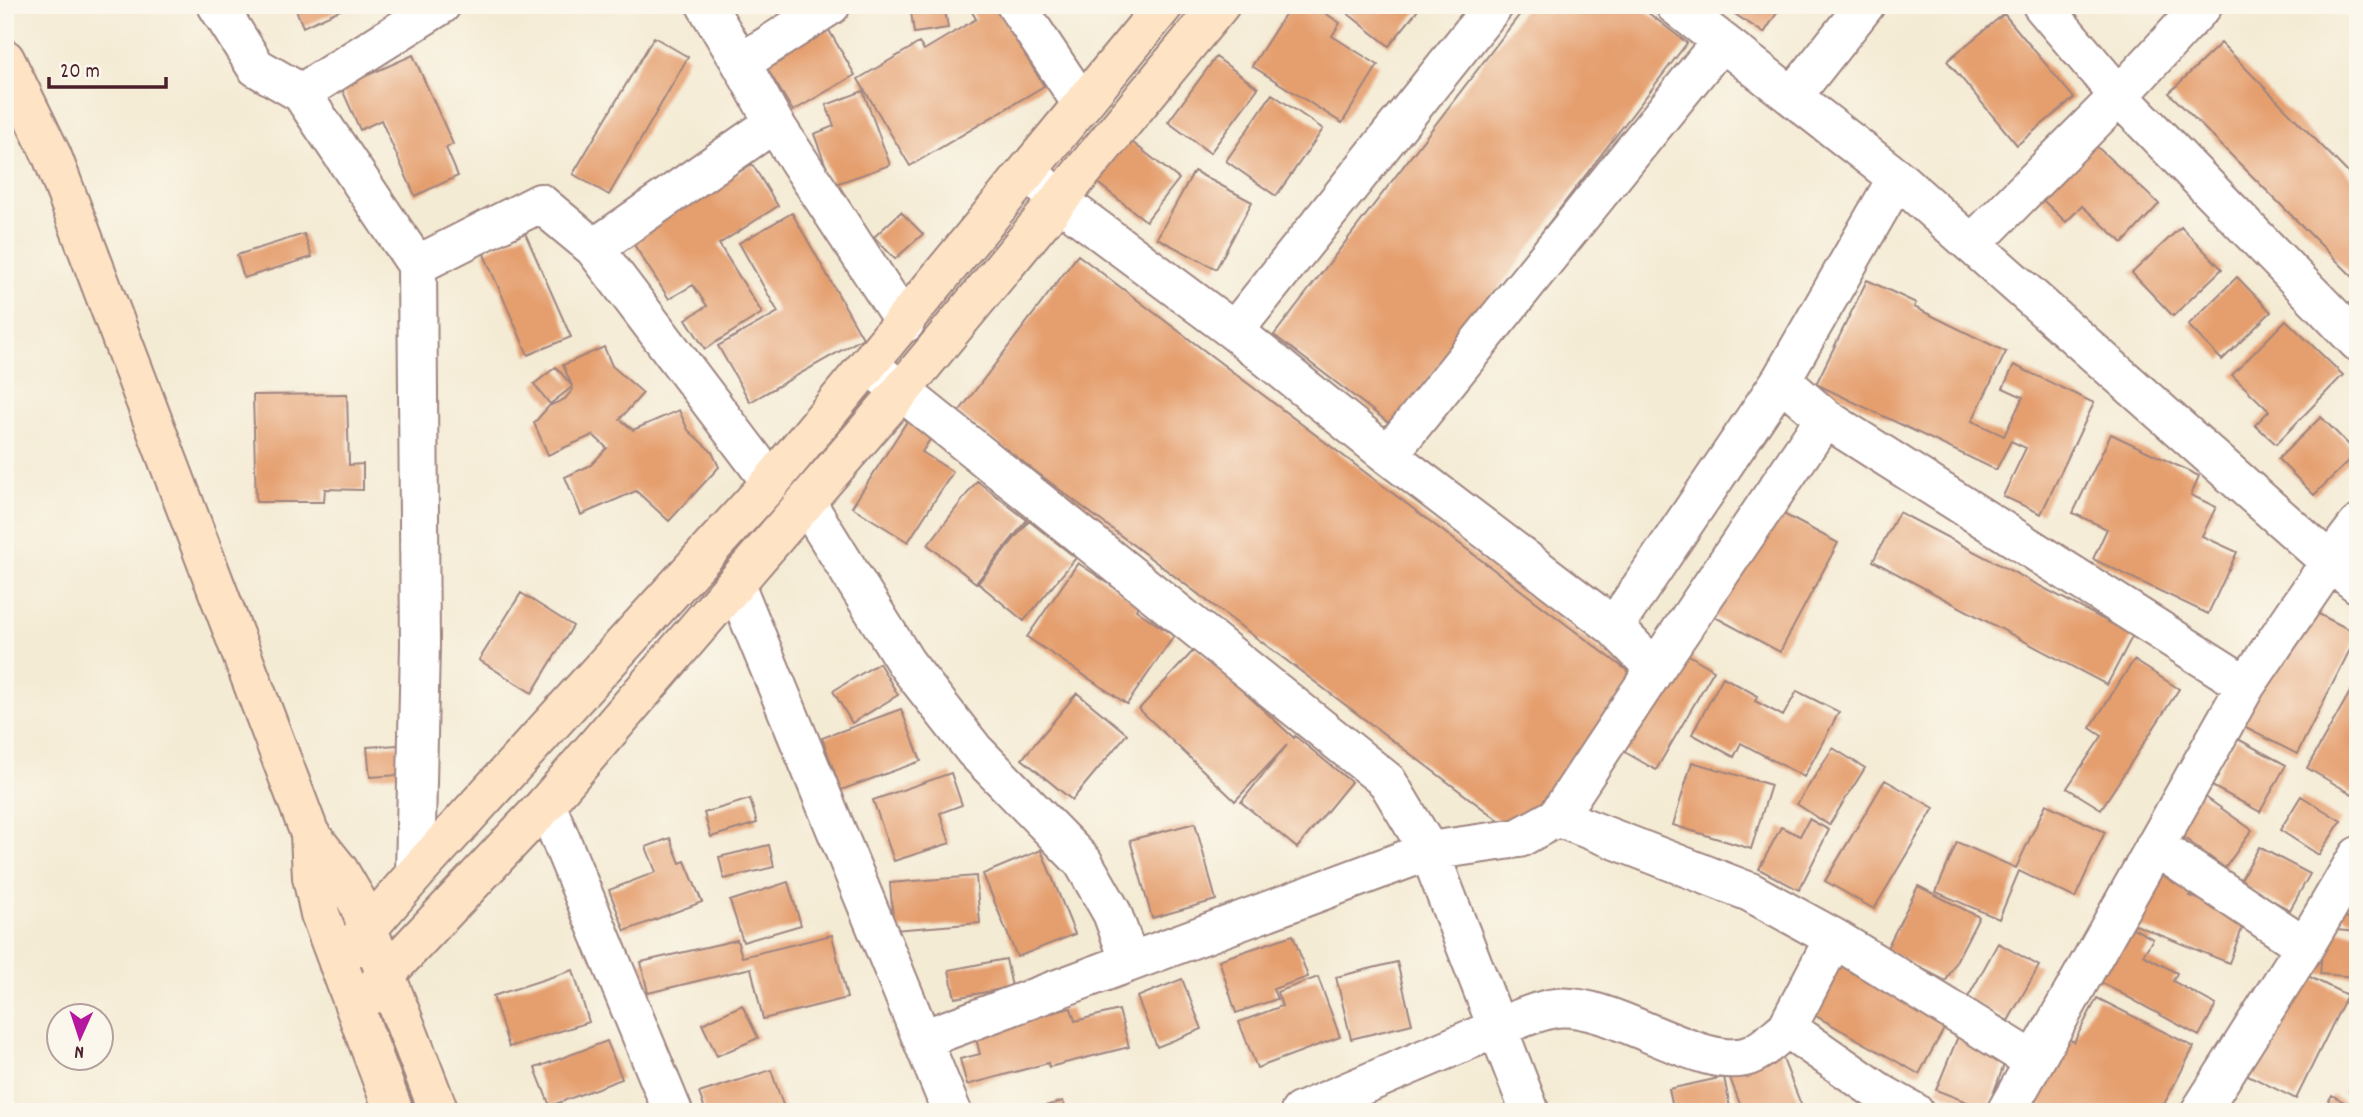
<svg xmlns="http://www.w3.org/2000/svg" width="2363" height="1117" viewBox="0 0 2363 1117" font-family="Dekko,sans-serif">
	<rect width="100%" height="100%" fill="#fbf7ec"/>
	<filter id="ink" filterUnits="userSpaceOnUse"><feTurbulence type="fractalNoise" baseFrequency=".0143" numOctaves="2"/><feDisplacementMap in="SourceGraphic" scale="14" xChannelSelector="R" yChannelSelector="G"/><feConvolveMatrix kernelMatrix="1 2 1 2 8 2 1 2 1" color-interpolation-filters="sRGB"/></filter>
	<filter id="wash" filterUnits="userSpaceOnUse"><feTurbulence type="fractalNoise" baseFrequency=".00686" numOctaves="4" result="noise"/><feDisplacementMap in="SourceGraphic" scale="28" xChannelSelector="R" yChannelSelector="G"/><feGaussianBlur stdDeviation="1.57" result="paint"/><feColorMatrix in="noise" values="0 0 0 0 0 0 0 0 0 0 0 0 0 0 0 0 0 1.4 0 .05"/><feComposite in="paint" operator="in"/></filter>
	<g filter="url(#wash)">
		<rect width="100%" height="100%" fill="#f4ebd4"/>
		<g id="blocks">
			<path fill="#e59f6e" d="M294 5H351L303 27Z
				M910 5H944L948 28 914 33Z
				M968 5H995L1044 86 910 166 858 79 919 43 924 50 976 19Z
				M1291 5H1313L1340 23 1332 36 1378 65 1342 123 1252 66Z
				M1337 5H1422L1389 46Z
				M1527 5H1638L1687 43 1393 426 1274 335Z
				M1721 5H1782L1764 33Z
				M2004 14 2074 98 2017 145 1947 61Z
				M823 20 855 75 793 111 760 57Z
				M654 37 688 57 609 195 573 174Z
				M2221 43 2358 183V282L2169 93Z
				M413 55 453 144 446 148 458 176 415 196 381 120 360 130 341 87Z
				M1216 57 1258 88 1210 153 1168 122Z
				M863 91 890 165 833 185 814 134 834 126 826 105Z
				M1272 94 1323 129 1276 196 1226 161Z
				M2081 132 2159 204 2123 243 2082 206 2066 222 2030 188Z
				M1128 139 1179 179 1146 221 1095 181Z
				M752 164 778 206 719 244 762 313 705 349 686 319 707 306 693 285 669 299 631 240Z
				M1194 171 1252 202 1216 269 1157 238Z
				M901 212 923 234 895 259 874 237Z
				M792 213 863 338 750 402 718 346 778 312 739 243Z
				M2181 227 2222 269 2173 316 2132 273Z
				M525 233 571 337 528 355 483 252Z
				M304 234 312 257 244 278 237 255Z
				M1078 255 1637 678 1518 835 958 413Z
				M2237 277 2271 312 2222 360 2188 325Z
				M1867 280 1916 303 1914 307 2006 352 1972 421 2004 436 2023 397 2003 388 2014 365 2094 403 2041 514 2003 496 2026 448 2011 441 1996 470 1816 384Z
				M2286 320 2343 375 2276 444 2255 425 2269 411 2232 375Z
				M604 347 612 366 643 393 620 419 633 430 679 410 688 430 712 452 719 467 669 521 636 491 581 515 565 477 591 465 607 448 593 435 548 455 534 423 549 406 565 399 573 389 572 387 550 404 534 384 556 367 572 386 563 365Z
				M347 394 349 465 363 464V490L325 489 324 502H256L253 395Z
				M913 412 938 427 922 452 953 472 908 542 852 507Z
				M2321 417 2357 453 2314 495 2278 459Z
				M2111 434 2199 476 2191 495 2216 507 2202 536 2237 552 2208 614 2093 559 2107 529 2073 513Z
				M977 481 1027 520 976 583 928 545Z
				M1774 509 1838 543 1780 652 1715 617Z
				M1899 512 2133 635 2107 685 1873 561Z
				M1029 521 1076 558 1024 621 978 583Z
				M1078 563 1139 604 1136 610 1174 636 1127 704 1027 637Z
				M521 593 573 626 532 693 479 660Z
				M2293 601 2358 634 2297 754 2232 721Z
				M1675 647 1714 670 1656 770 1616 747Z
				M1196 648 1294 738 1295 736 1351 782 1297 848 1241 802 1287 745 1235 801 1139 709Z
				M2134 660 2179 689 2101 809 2067 788 2102 736 2090 728Z
				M879 663 898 695 852 723 833 691Z
				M1723 677 1758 696 1755 701 1783 716 1797 691 1839 712 1804 777 1741 743 1734 757 1692 734Z
				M2358 678V784L2352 794 2307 768Z
				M1077 693 1127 734 1072 800 1022 759Z
				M901 709 921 761 841 790 822 738Z
				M2236 738 2286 765 2260 812 2210 785Z
				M398 745 400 775 370 777 367 747Z
				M1833 748 1865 768 1829 825 1797 804Z
				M1692 762 1771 785 1751 849 1673 825Z
				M951 773 962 805 940 813 950 843 894 861 873 800Z
				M1885 780 1934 808 1874 909 1825 881Z
				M2194 789 2252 830 2225 868 2168 826Z
				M2301 796 2341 821 2319 855 2280 830Z
				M750 799 757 823 711 837 704 813Z
				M2046 804 2105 832 2075 898 2019 871 1999 919 1936 892 1957 842 2016 868Z
				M1809 819 1829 830 1799 890 1759 869 1781 827 1800 836Z
				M1195 823 1216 900 1152 918 1130 840Z
				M670 838 680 863 685 861 702 902 625 931 609 890 656 872 646 847Z
				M769 845 774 867 724 879 719 857Z
				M2259 847 2310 874 2290 910 2239 883Z
				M1041 850 1075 934 1017 957 983 874Z
				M2137 851 2199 876 2190 896 2246 918 2229 963 2111 915Z
				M976 876 980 923 894 930 890 883Z
				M788 882 801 925 743 942 730 901Z
				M1918 886 1979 917 1946 981 1886 950Z
				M2340 887 2358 897V907L2351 920 2328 907Z
				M2115 918 2153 939 2143 955 2177 973 2173 981 2216 1005 2199 1036 2084 973Z
				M2324 929 2358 932V977L2320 974Z
				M832 935 847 998 763 1019 751 968 648 993 641 962 737 940 742 957Z
				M1293 935 1308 977 1273 989 1277 999 1236 1013 1219 960Z
				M1848 943 1958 1004 1919 1074 1809 1012Z
				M1998 943 2039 966 2008 1021 1967 999Z
				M1006 959 1012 987 955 998 949 970Z
				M1397 962 1412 1024 1351 1039 1336 977Z
				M2287 966 2347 995 2296 1099 2236 1069Z
				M573 970 589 1022 509 1047 493 996Z
				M1318 977 1340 1037 1257 1068 1239 1022 1282 1006 1277 992Z
				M1182 979 1202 1029 1157 1047 1137 997Z
				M2097 998 2194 1047 2160 1112H2054L2021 1095 2053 1031 2074 1042Z
				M742 1005 758 1038 717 1056 702 1024Z
				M1071 1008 1075 1021 1119 1010 1129 1047 1049 1067 1048 1063 967 1085 960 1059 980 1054 973 1027 1028 1019Z
				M1961 1029 2010 1049 1987 1110 1936 1090Z
				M607 1041 622 1079 550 1106 535 1068Z
				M1779 1049 1804 1112H1743L1727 1070Z
				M2357 1068H2358V1094L2349 1091Z
				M771 1070 784 1108 771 1112H706L699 1093Z
				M1724 1077 1731 1112H1674L1669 1089Z
				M2332 1095 2358 1110V1112H2322Z
				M1063 1101 1067 1112H1028V1111Z
				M2228 1102 2244 1112H2221Z"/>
		</g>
	</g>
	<g filter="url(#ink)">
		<use href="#blocks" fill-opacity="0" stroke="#9f8580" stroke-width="2"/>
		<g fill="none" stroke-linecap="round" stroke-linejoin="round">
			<g stroke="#9f8580" stroke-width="42">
				<path id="street" d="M217 5 256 67 301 93
					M706 5 741 63 774 123 905 323
					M1016 5 1082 104
					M1675 5 1897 178 2330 562 2358 584
					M2042 5 2119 96 2358 342
					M741 63 831 5
					M1793 96 1865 5
					M1028 171 1058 200 1234 331 1388 455 1614 627 1655 669
					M1972 244 2119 96 2203 5
					M594 248 774 123
					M417 265 540 203 594 248 771 482
					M1234 331 1494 5
					M869 365 1387 781 1429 851 1519 838 1557 817 1750 892 1834 938 2034 1061
					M1781 380 1825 418 2246 685
					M1388 455 1720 43
					M806 502 906 663 974 750 1083 862 1112 913 1130 962
					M735 584 952 1112
					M1614 627 1781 380 1897 178
					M546 804 673 1112
					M1557 817 1655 669 1825 418
					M2155 846 2305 946
					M415 874 420 645 417 265 301 93 441 5
					M1834 938 1787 1028 1882 1094 1914 1112
					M923 1039 1429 851 1530 1112
					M1300 1112C1357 1088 1414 1063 1471 1039 1493 1030 1535 1010 1556 1008 1613 1001 1707 1077 1753 1054 1765 1048 1777 1036 1787 1028
					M2006 1112 2246 685 2330 562 2358 525
					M2200 1112 2305 946 2358 856"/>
			</g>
			<g stroke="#9f8580" stroke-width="42">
				<path id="secondary" d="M5 59 52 156 310 834 312 877 320 914 394 1112
					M310 834 338 869 358 903 439 1112
					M338 963 415 874 771 482 1164 5
					M356 1010 386 974 546 804 735 584 902 390 1220 5"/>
			</g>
			<use href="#street" stroke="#fff" stroke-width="38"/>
			<use href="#secondary" stroke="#fee4c5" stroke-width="38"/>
		</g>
	</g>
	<rect width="2363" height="1117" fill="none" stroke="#fbf7ec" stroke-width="28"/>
	<g transform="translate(80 1037) rotate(183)"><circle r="33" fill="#fbf7ec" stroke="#b4a19f" stroke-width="2"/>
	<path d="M0-5L12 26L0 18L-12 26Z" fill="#b5179e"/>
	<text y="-10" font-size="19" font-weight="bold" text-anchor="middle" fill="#4a1f2b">N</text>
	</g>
	<path d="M49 77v10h117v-10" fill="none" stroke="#4a1f2b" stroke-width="3.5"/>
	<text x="60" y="77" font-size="21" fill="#4a1f2b" stroke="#fbf7ec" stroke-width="5" paint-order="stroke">20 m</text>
</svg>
